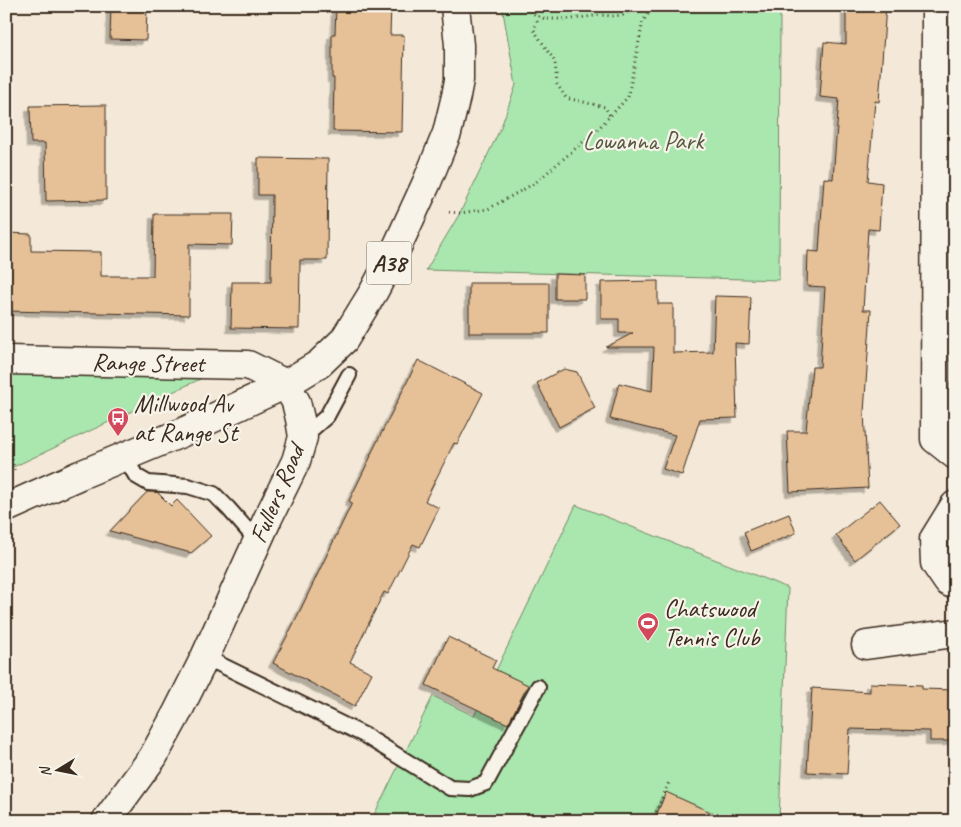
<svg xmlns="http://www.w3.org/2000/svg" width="961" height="827" viewBox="0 0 961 827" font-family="Caveat,sans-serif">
	<defs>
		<filter id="shadow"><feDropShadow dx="-4.5" dy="4.5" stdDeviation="0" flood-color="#0004"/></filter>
	</defs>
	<rect width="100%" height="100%" fill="#f4e9d8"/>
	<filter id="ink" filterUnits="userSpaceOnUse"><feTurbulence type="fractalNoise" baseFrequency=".02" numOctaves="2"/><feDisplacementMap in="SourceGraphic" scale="10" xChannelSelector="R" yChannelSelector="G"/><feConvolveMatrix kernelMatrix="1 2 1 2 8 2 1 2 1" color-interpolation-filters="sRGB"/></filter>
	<g filter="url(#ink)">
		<path fill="#a9e7af" stroke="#728866" d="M502 6H780L779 280 426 270 460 213 501 127 516 85Z
			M6 371 213 373 9 469 6 454Z
			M576 505 788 588 779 821H371L433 696 474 716Z"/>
		<path fill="#e6c197" stroke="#3b2a1e" filter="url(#shadow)" d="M111 6H147L146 40 110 39Z
			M336 6H391L390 35H404L402 132 333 131 334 78H332V34H335Z
			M846 6H886L879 102 875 101 868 181 882 183 879 230 868 229 863 310H871L864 412 868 488 790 492 787 431H806L812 367H820L825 287 807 286 808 251 819 252 824 178 833 179 839 99 820 97 824 42 846 44Z
			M106 105V200L46 201 45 143H31L30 106Z
			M258 158 328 159 327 260H300L299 329 231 328 232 282H271L272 195H258Z
			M154 214H233L232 245 189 244V315L6 311V233L31 234V251L101 252V276H153Z
			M555 274 585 275V299H555Z
			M658 281V304H673V353L713 352 715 296 751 297 749 344 735 343 737 418 700 419 682 475 663 469 675 435 610 419 619 383 652 391 654 347H606L633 333H619V319H601V282Z
			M469 283H549V333H469Z
			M418 360 483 393 457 444 454 443 425 501 439 508 420 547 413 544 388 594 384 592 350 662 372 673 355 706 273 663 295 621 352 503 349 501 371 456H370Z
			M564 369 577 372 595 408 559 427 537 383Z
			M147 492H157L171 506 177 500 211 536 191 553 110 531Z
			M880 500 900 524 855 560 836 535Z
			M789 514 796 533 751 551 744 532Z
			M448 637 496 660 492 668 528 685 508 724 426 685Z
			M870 683 922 685V689L955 690V741H930V731L850 729 847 774 807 772 812 688 870 692Z
			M666 792 730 821H654Z"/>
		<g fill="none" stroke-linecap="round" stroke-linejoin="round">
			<g stroke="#3b2a1e" stroke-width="18">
				<path id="service" d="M303 437 327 416 349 375
					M124 456 136 476 148 483 188 486 214 494 228 508 257 541
					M205 657 364 735 450 788 470 789 486 783 538 687"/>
			</g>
			<g stroke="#3b2a1e" stroke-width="31">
				<path id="minor" d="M936 6 935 439 955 455
					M6 360 248 365 286 384 296 402 300 419 303 437 296 461 268 518 205 657 177 713 153 757 106 821
					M955 505 934 539 935 563 948 582 955 585
					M866 645 955 633"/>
			</g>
			<g stroke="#3b2a1e" stroke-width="31">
				<path id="primary" d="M6 508 80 475 181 433 286 384 319 364 344 340 374 291 397 247 427 182 447 133 456 96 459 80V45L455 6"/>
			</g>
			<path stroke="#3b2a1e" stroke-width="3" stroke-dasharray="1 4" stroke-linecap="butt" d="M528 6 535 15 545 19H572L600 15 613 16 623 15 631 10 633 6
				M539 16 534 30 555 62 557 84 566 98 605 107 610 116
				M449 212 460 213 488 209 535 183 597 130 628 97 643 21 654 6
				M6 430 15 474
				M652 821 670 780"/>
			<use href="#service" stroke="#f7f3e8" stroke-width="14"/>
			<use href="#minor" stroke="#f7f3e8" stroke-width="28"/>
			<use href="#primary" stroke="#f7f3e8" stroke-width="28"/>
		</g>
	</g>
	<defs>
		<g id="bus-pin" transform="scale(1.125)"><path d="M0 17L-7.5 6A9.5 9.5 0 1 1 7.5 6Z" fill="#d1495b" stroke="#f7f3e8"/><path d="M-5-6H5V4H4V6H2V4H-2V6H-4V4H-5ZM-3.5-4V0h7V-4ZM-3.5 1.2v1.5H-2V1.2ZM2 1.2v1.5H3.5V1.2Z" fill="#fff"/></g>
		<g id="stadium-pin" transform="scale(1.125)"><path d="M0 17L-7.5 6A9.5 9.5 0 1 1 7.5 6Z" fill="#d1495b" stroke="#f7f3e8"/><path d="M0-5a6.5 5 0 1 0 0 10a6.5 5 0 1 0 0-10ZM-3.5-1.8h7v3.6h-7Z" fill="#fff"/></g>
	</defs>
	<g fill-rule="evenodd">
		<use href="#bus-pin" x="118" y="418"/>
		<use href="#stadium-pin" x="648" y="623"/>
	</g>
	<g text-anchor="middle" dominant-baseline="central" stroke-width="4.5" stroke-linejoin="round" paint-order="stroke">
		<rect fill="#f7f3e8" stroke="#73665b" stroke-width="1" x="366.5" y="241.5" width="45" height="43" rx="4"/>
		<g font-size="24" font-weight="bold" fill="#3b2a1e">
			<text x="389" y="263">A38</text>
		</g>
		<g font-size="25" fill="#565942" stroke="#f7f3e8">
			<text x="643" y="141">Lowanna Park</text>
		</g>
		<g font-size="25" fill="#3b2a1e" stroke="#f7f3e8">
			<text transform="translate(148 363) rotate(1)">Range Street</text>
			<text transform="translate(277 494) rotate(-67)">Fullers Road</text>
		</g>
		<g font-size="25" fill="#3b2a1e" stroke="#f7f3e8" text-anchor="start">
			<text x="134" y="404">Millwood Av<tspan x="134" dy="29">at Range St</tspan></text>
			<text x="664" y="609">Chatswood<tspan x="664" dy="29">Tennis Club</tspan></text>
		</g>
	</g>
	<rect width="961" height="827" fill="none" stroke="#f7f3e8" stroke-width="25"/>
	<rect x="12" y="12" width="936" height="802" fill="none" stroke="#3b2a1e" stroke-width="2" filter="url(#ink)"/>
	<g transform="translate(58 770) rotate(260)" stroke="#f7f3e8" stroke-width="4" paint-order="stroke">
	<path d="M0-4L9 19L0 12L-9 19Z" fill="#3b2a1e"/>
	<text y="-8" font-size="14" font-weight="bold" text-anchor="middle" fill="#3b2a1e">N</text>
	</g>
</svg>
